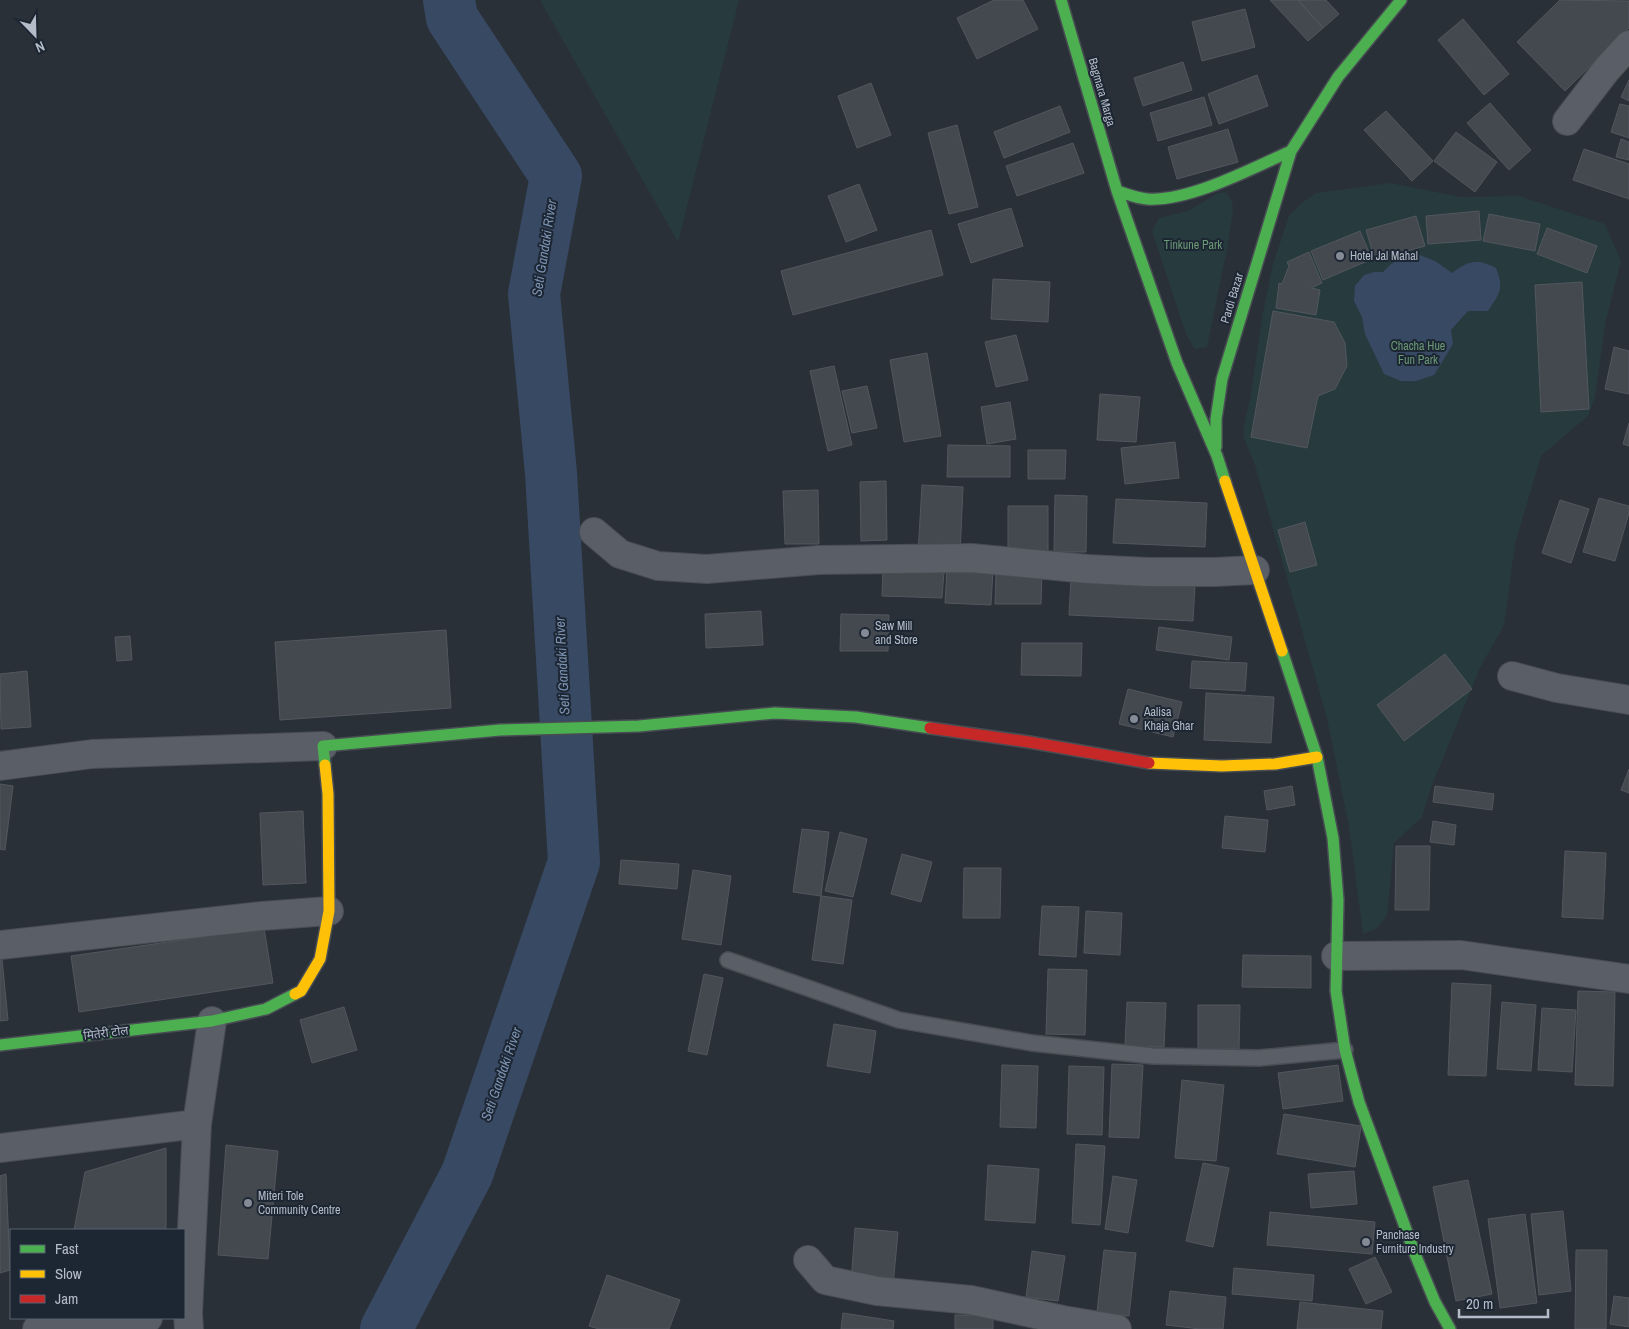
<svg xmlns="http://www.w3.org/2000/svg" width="1629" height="1329" viewBox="0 0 1629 1329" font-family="'Archivo Narrow','Noto Sans Devanagari',sans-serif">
	<rect width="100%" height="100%" fill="#2a3038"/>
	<path fill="#273a3e" d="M540 0H739L678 242Z
		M1390 183 1461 197 1519 196 1605 224 1621 261 1605 324 1595 397 1588 416 1541 456 1515 544 1504 625 1480 668 1432 785 1422 817 1394 843 1387 915 1376 929 1363 934 1349 826 1327 718 1255 465 1244 438V426L1250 399 1263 313 1273 264 1289 216 1303 202 1316 193Z
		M1226 192 1232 201 1233 210 1227 249 1207 347 1195 349 1186 334 1152 231 1159 218 1188 211 1218 193Z"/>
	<path fill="#384963" d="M1417 254 1435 261 1452 273C1468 261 1477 258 1496 268 1504 289 1500 293 1488 311H1468L1451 330 1453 344 1434 375 1416 381H1401L1384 374 1365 334 1362 317 1354 301 1355 286 1364 275 1374 272H1383C1393 261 1402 256 1417 254Z"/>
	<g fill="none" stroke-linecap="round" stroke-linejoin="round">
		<path stroke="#384963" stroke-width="52" d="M386 1329 467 1174 574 862 551 473 534 294 556 176 452 18 449 0"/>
	</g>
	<path fill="#444950" stroke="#52575f" d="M994 0H1023L1038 29 977 59 957 18Z
		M1270 0H1298L1323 28 1308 41Z
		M1298 0H1326L1339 14 1323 28Z
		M1560 0 1629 1V28L1565 91 1517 42Z
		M1245 9 1255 47 1202 61 1192 22Z
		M1463 19 1509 74 1484 95 1438 40Z
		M1183 62 1192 90 1143 106 1134 78Z
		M1257 75 1268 106 1219 124 1208 94Z
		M1629 80V101L1621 97Z
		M871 83 891 135 857 148 838 96Z
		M1204 97 1212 125 1158 141 1150 113Z
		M1490 103 1531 150 1509 170 1467 123Z
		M1620 104 1629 106V138L1611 132Z
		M1060 106 1070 132 1004 158 994 132Z
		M1386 111 1433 161 1412 181 1364 130Z
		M957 125 978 207 949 214 928 133Z
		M1228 129 1238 162 1177 179 1168 147Z
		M1456 132 1497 162 1475 192 1434 161Z
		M1621 139 1629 142V160L1616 157Z
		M1073 143 1084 173 1017 196 1006 166Z
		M1584 149 1629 164V199L1573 180Z
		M859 184 877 230 846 242 828 196Z
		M1011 208 1023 246 971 263 958 224Z
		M1479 211 1481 240 1428 244 1426 216Z
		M1489 214 1540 224 1535 251 1483 241Z
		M1416 216 1425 246 1375 260 1366 230Z
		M1547 228 1597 246 1587 273 1537 254Z
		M931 230 943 275 793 315 781 271Z
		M1360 231 1372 259 1323 280 1311 251Z
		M1309 252 1322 283 1311 288 1320 290 1316 315 1276 308 1279 283 1282 284 1289 266 1287 262Z
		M993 279 1050 282 1048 322 991 319Z
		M1582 282 1589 409 1541 412 1535 285Z
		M1273 311 1334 322 1345 343 1347 366 1335 389 1318 396 1307 448 1251 437Z
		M1016 335 1028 380 996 387 985 342Z
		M1614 347 1629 351V394L1605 389Z
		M927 353 941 436 904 442 890 360Z
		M834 366 852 445 828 451 810 371Z
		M867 386 877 428 852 433 842 391Z
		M1100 394 1140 397 1136 442 1097 440Z
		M1010 402 1016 439 987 444 981 407Z
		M1629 423V446L1623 444Z
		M1175 442 1179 478 1125 484 1121 448Z
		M948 445 1010 446V477H947Z
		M1028 450H1066L1065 479H1028Z
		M886 481 887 540 861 541 860 482Z
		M922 485 963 487 960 555 918 553Z
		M818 490 819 544H785L783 491Z
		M1055 495 1087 496 1086 552H1054Z
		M1599 498 1629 506V513L1615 561 1583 552Z
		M1116 499 1207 503 1205 547 1113 543Z
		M1560 500 1589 509 1571 563 1542 553Z
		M1008 506H1048V552H1008Z
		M1305 522 1317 565 1290 572 1278 530Z
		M883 568 944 572 942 598 882 596Z
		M947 568 993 570 991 605 945 603Z
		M996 572 1042 573 1041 604H995Z
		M1071 579 1195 585 1193 621 1069 615Z
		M761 611 763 645 706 648 705 614Z
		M841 614 889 615 888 651H840Z
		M1159 627 1232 637 1229 660 1156 650Z
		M446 630 451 708 280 720 275 642Z
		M130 636 132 660 117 661 115 637Z
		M1022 643H1082L1081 676 1021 675Z
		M1445 654 1472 689 1404 741 1377 705Z
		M1192 661 1247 663 1245 691 1190 688Z
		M27 671 31 727 1 729 0 674Z
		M1128 689 1182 702 1173 737 1119 724Z
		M1206 693 1274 697 1271 743 1204 740Z
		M1629 769V793L1621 790Z
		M0 784 13 786 5 850 0 849Z
		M1292 786 1295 805 1267 810 1264 791Z
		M1435 786 1494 794 1492 810 1433 802Z
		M303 811 306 883 263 885 260 813Z
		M1225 816 1268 820 1265 852 1222 848Z
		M1433 821 1456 825 1454 845 1430 842Z
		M802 829 829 832 821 896 793 892Z
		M840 832 867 839 853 897 825 891Z
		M1396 846H1430L1429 910H1395Z
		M1565 851 1606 853 1603 919 1562 917Z
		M902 854 932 862 921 902 891 894Z
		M621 860 679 864 677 889 619 884Z
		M964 868H1001L1000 918H963Z
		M693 870 731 876 721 945 682 939Z
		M821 896 852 900 843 964 812 960Z
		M1042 906 1079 907 1076 957 1039 955Z
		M1086 911 1122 913 1120 955 1084 953Z
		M264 928 273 983 79 1012 71 956Z
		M1243 955 1311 956V988L1242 987Z
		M0 959H2L8 1020 0 1021Z
		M1048 969 1087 970 1085 1035 1046 1034Z
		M704 974 723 978 707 1055 688 1051Z
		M1452 983 1491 985 1486 1076 1448 1075Z
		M1578 991 1615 992 1613 1086 1575 1085Z
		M1127 1002 1166 1003 1164 1047 1125 1046Z
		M1502 1002 1536 1005 1531 1071 1497 1069Z
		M1198 1005H1240L1239 1049H1198Z
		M344 1007 357 1050 312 1063 300 1020Z
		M1542 1008 1576 1010 1572 1072 1538 1070Z
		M834 1024 876 1031 870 1073 827 1066Z
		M1112 1064 1143 1065 1139 1138 1109 1137Z
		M1002 1065 1038 1066 1036 1128 1000 1127Z
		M1338 1065 1343 1101 1283 1109 1278 1073Z
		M1069 1066 1104 1067 1102 1135 1067 1134Z
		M1182 1080 1224 1085 1216 1161 1175 1158Z
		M1284 1114 1361 1126 1355 1167 1277 1154Z
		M1076 1144 1105 1146 1100 1225 1072 1223Z
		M226 1145 278 1151 268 1259 218 1255Z
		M166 1148V1230H74L85 1172Z
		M1203 1163 1229 1168 1213 1247 1186 1241Z
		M988 1165 1039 1169 1035 1223 985 1220Z
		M1354 1171 1357 1204 1311 1208 1308 1174Z
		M6 1174 10 1270 0 1273V1176Z
		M1113 1176 1137 1180 1128 1233 1105 1229Z
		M1468 1180 1492 1294 1456 1301 1433 1187Z
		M1563 1211 1571 1291 1539 1295 1531 1214Z
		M1270 1212 1375 1222 1372 1254 1267 1245Z
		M1525 1214 1537 1303 1500 1308 1488 1219Z
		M855 1228 898 1232 893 1286 851 1283Z
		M1104 1250 1136 1253 1129 1316 1097 1312Z
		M1576 1250H1607L1606 1329H1575Z
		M1032 1251 1065 1256 1058 1301 1026 1297Z
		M1375 1257 1392 1292 1366 1304 1349 1269Z
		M1234 1268 1314 1275 1312 1301 1232 1294Z
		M607 1275 680 1300 669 1329H599L589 1326Z
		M1170 1291 1226 1297 1223 1329H1200L1166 1325Z
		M1614 1296 1629 1298V1327L1610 1324Z
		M1300 1302 1383 1311 1381 1329H1297Z
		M843 1313 894 1321 893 1329H841Z
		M955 1315H993V1329H955Z"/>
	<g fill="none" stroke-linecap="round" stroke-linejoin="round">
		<g stroke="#484c53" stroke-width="18">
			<path id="lane" d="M728 960 899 1020 1032 1043 1153 1056 1259 1058 1345 1050"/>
		</g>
		<g stroke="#484c53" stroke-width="30">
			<path id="street" d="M1567 121 1607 69 1629 45
				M594 532 620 554 658 566 707 569 819 560 971 558 1088 569 1148 572H1215L1255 570
				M1512 676 1557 688 1629 700
				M0 766 92 754 323 746
				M0 945 262 916 329 911
				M1336 956 1461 955 1629 979
				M0 1148 197 1124
				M808 1260 825 1280 877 1291 971 1300 1063 1320 1117 1329
				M37 1329 148 1318
				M189 1329 188 1314 197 1124 212 1021"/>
		</g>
		<g stroke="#484c53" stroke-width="14">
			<path id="fast" d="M1061 0 1117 191 1177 363 1217 456 1225 481
				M1117 191C1127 194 1136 198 1147 199 1189 202 1253 168 1291 151
				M1216 447V419L1222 379 1291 151 1338 77 1401 0
				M1282 651 1317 757 1333 838 1338 900 1336 991 1345 1050 1359 1102 1415 1254 1435 1302 1450 1329
				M325 765 323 746 500 730 639 726 775 713 856 717 930 728
				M0 1045 212 1021 266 1009 295 994"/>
		</g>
		<g stroke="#484c53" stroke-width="14">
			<path id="slow" d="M1225 481 1282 651
				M1149 763 1222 766 1275 764 1317 757
				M295 994 301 991 320 959 329 911 328 794 325 765"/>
		</g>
		<g stroke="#484c53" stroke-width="14">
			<path id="jam" d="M930 728 1029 742 1149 763"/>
		</g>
		<use href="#lane" stroke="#5a5e66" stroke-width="15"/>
		<use href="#street" stroke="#5a5e66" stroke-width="28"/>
		<use href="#fast" stroke="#4caf50" stroke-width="11"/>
		<use href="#slow" stroke="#ffc107" stroke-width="11"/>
		<use href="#jam" stroke="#c62828" stroke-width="11"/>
	</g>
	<g fill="#848b96" stroke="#1d2633" stroke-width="2">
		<circle cx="1340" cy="256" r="5"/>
		<circle cx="865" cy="633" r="5"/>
		<circle cx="1134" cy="719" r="5"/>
		<circle cx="248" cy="1203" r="5"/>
		<circle cx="1366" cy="1242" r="5"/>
	</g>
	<g text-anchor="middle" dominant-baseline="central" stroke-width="4" stroke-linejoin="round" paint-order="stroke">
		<g font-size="12" fill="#b4bcc9" stroke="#1d2633">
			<text transform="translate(1102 92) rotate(74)">Bagmara Marga</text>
			<text transform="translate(1232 298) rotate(-73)">Pardi Bazar</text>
			<text transform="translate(106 1033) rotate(-7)">मितेरी टोल</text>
		</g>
		<g font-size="12" fill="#6b9a76" stroke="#1d2633">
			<text x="1193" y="245">Tinkune Park</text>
			<text x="1418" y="346">Chacha Hue<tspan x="1418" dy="14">Fun Park</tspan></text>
		</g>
		<g font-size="12" fill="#b4bcc9" stroke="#1d2633" text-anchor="start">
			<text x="1350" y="256">Hotel Jal Mahal</text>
			<text x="875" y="626">Saw Mill<tspan x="875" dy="14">and Store</tspan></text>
			<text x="1144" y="712">Aalisa<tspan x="1144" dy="14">Khaja Ghar</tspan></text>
			<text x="258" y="1196">Miteri Tole<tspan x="258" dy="14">Community Centre</tspan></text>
			<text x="1376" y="1235">Panchase<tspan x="1376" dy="14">Furniture Industry</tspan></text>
		</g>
		<g font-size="14" font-style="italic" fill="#7c92b1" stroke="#1d2633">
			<text transform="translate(544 248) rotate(-81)">Seti Gandaki River</text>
			<text transform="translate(562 666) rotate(-93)">Seti Gandaki River</text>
			<text transform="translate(501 1074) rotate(-71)">Seti Gandaki River</text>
		</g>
	</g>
	<rect x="10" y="1229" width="175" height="90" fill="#1d2633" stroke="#59626f"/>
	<rect x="20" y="1245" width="25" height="8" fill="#4caf50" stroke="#59626f"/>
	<text x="55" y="1254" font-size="15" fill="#b4bcc9">Fast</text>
	<rect x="20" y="1270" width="25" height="8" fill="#ffc107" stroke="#59626f"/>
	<text x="55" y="1279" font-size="15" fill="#b4bcc9">Slow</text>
	<rect x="20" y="1295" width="25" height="8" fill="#c62828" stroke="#59626f"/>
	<text x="55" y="1304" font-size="15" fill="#b4bcc9">Jam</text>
	<g transform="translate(35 35) rotate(157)" stroke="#1d2633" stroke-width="4" paint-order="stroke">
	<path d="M0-4L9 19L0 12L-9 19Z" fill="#b4bcc9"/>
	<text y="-8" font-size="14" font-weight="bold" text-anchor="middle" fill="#b4bcc9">N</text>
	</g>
	<path d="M1459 1309v8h89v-8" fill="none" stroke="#b4bcc9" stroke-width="2.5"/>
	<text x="1466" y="1309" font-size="15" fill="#b4bcc9" stroke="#1d2633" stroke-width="4" paint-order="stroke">20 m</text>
</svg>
